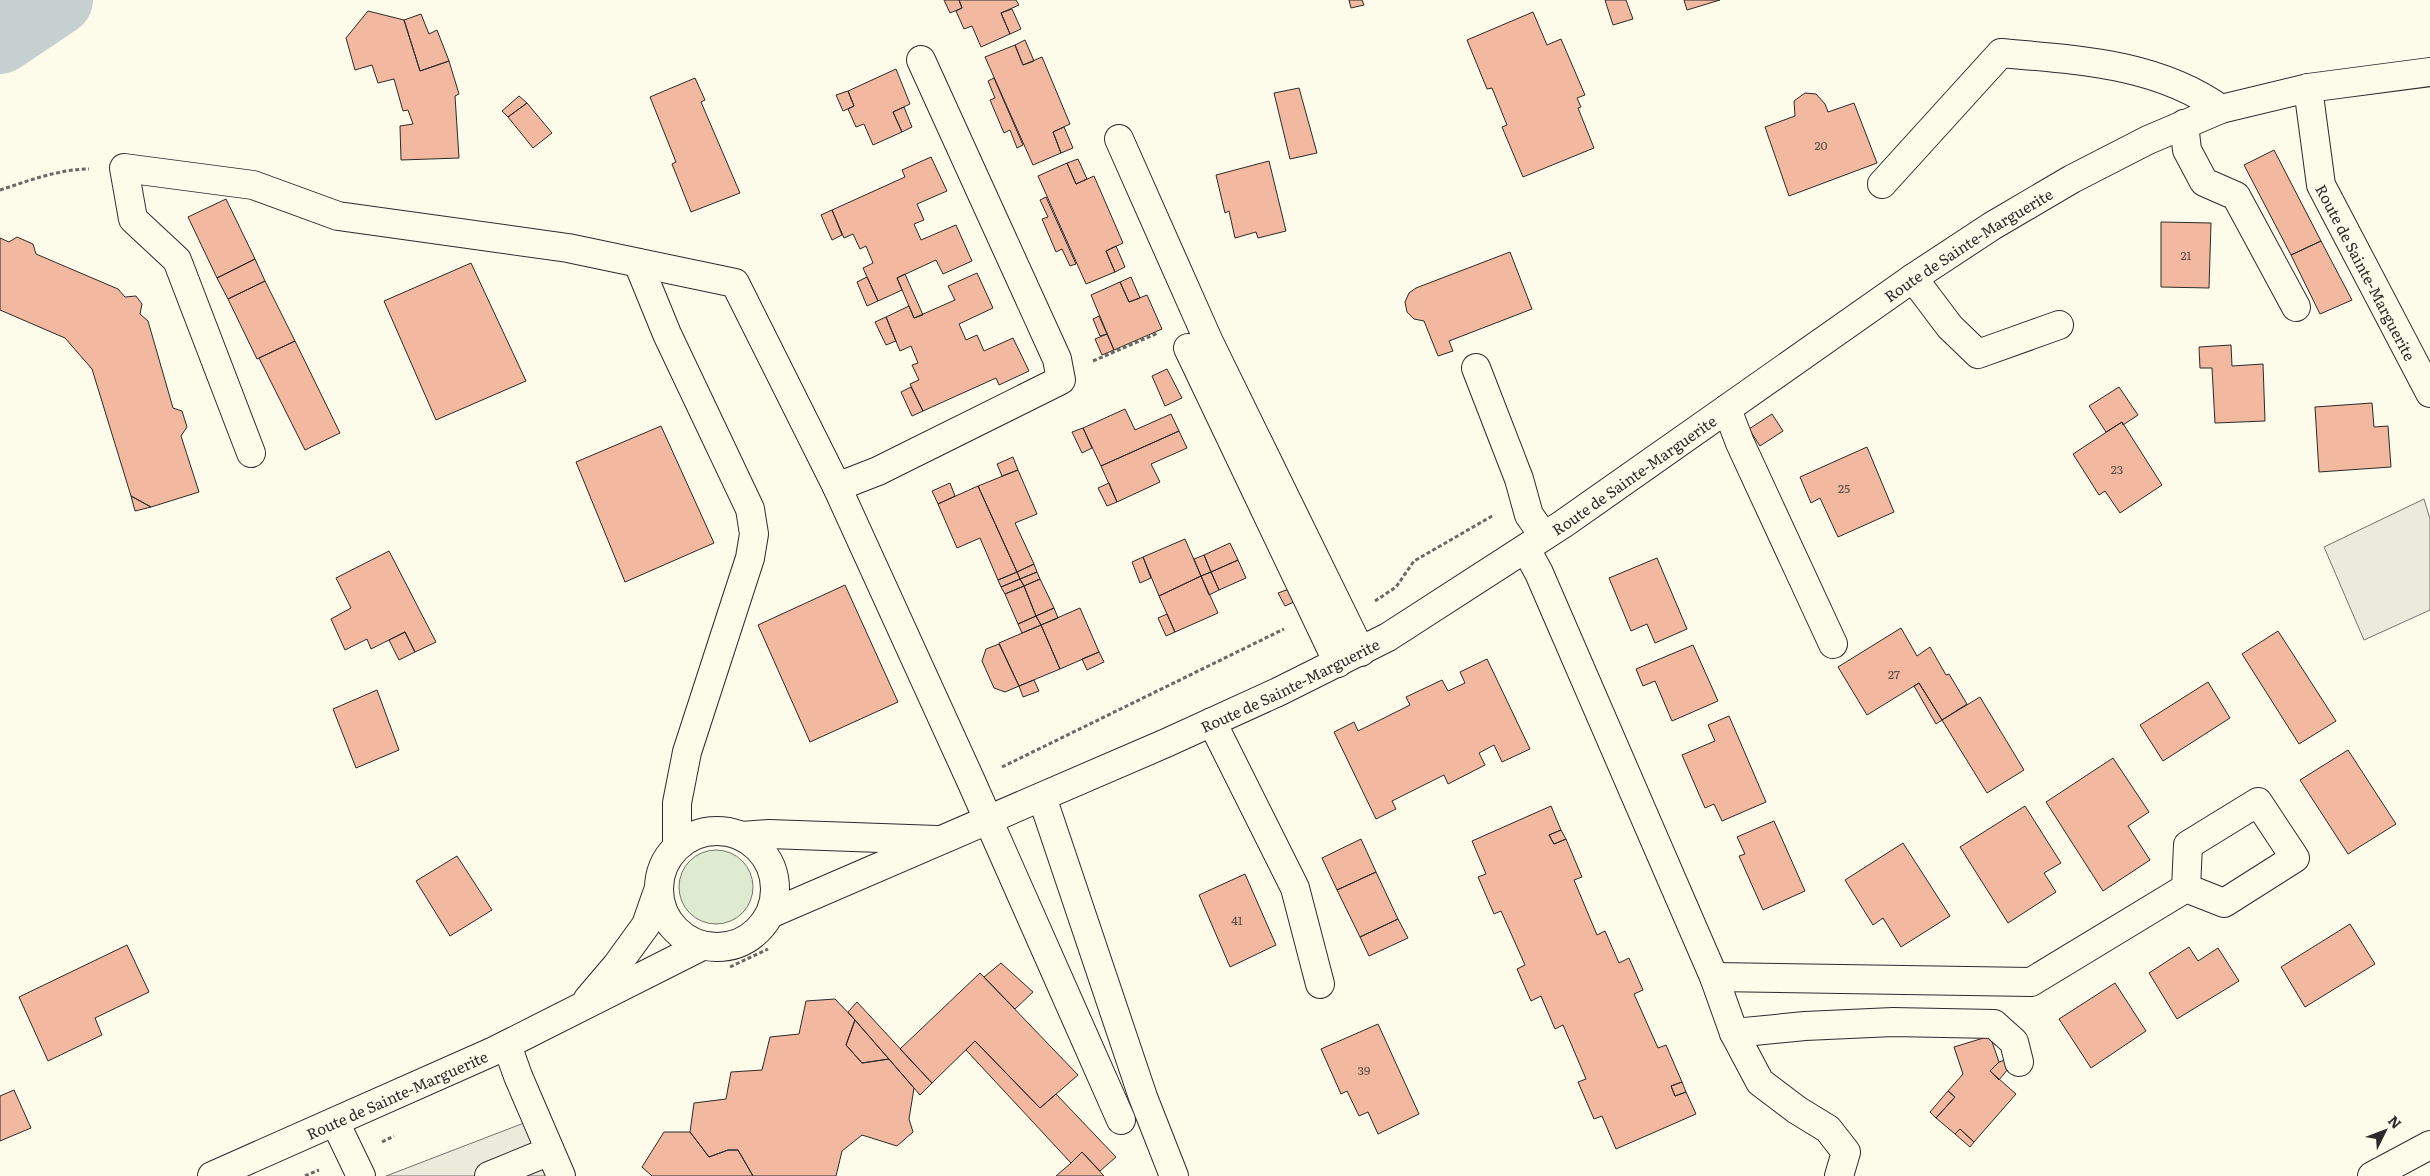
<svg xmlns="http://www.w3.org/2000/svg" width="2430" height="1176" viewBox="0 0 2430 1176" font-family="Literata,serif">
	<rect width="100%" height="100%" fill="#fdfbea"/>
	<path fill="#deebd1" stroke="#74746e" d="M679 887a37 37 0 1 1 74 0a37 37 0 1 1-74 0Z"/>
	<path fill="#eceadb" stroke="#74746e" d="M2424 499 2430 519V610L2364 640 2324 547Z
		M537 1118 561 1176H386Z"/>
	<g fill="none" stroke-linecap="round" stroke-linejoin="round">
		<path stroke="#c7d0d0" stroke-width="70" d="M0 39 58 0"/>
	</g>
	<path fill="#f2b8a0" stroke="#2b2b2b" d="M944 0H959L962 8 950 13Z
		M959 0H1016L1019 5 1001 13 1010 34 981 47 972 26 964 29 956 11 962 8Z
		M1349 0H1362L1364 5 1351 8Z
		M1605 0H1626L1633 19 1613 25Z
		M1684 0H1720L1687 10Z
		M1012 9 1021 29 1010 34 1001 13Z
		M368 11 404 20 420 71 449 61 459 94 455 96 459 158 401 160 400 126 413 124 408 110 403 111 394 79 378 83 372 65 355 70 346 38Z
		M1533 12 1547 45 1561 39 1585 95 1577 98 1581 107 1578 108 1594 148 1523 177 1502 127 1507 125 1492 88 1487 89 1467 40Z
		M421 14 429 34 437 30 449 61 420 71 404 20Z
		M1025 40 1034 61 1023 65 1015 45Z
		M1015 45 1023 65 1042 57 1070 124 1053 132 1061 153 1033 165 985 57Z
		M896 69 910 104 893 112 902 132 873 145 864 124 856 127 848 109 854 106 848 91Z
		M695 78 705 100 701 102 740 193 691 212 672 164 676 162 650 97Z
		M994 78 1023 145 1017 148 1010 130 1004 133 990 100 995 98 988 81Z
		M1299 88 1317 153 1290 159 1274 93Z
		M848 91 854 106 843 111 836 95Z
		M1805 93 1816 94 1825 104 1828 112 1854 103 1877 163 1789 196 1765 127 1795 116 1794 101Z
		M519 96 527 103 508 117 502 111Z
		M527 103 552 133 533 148 508 117Z
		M904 107 912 127 902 132 893 112Z
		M1064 127 1073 148 1061 153 1053 132Z
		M2274 150 2321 241 2291 255 2244 165Z
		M931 157 947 191 917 204 924 220 914 224 921 240 956 225 972 261 943 274 936 260 897 278 902 290 878 301 863 268 873 263 866 246 860 249 853 234 844 238 832 210 905 177 902 170Z
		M1078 159 1087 179 1076 184 1067 163Z
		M1269 161 1286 231 1258 238 1256 232 1235 238 1229 211 1225 213 1216 175Z
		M1067 163 1076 184 1094 176 1123 243 1106 251 1115 272 1086 284 1038 176Z
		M1046 197 1076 264 1070 266 1062 249 1056 252 1042 219 1048 217 1040 200Z
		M226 199 255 259 217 278 188 217Z
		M832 210 842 235 832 240 821 215Z
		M2161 222 2211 223 2209 288 2161 287Z
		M17 237 33 244 36 254 118 289 125 297 136 296 142 304 140 314 148 321 173 408 182 411 187 427 181 436 199 492 151 507 131 496 92 369 65 338 0 310V238L9 242Z
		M2321 241 2352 300 2320 314 2291 255Z
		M1116 246 1125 267 1115 272 1106 251Z
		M1510 252 1532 309 1449 341 1453 351 1438 356 1424 321 1414 319 1407 312 1405 302 1409 293 1416 288Z
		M255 259 265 281 228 299 217 278Z
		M471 263 526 381 436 420 384 301Z
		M977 273 993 308 959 324 966 340 977 335 984 351 1013 338 1029 371 999 385 996 378 923 411 910 384 919 380 912 365 918 363 911 346 900 351 886 317 909 306 914 318 955 300 948 286Z
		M905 274 923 315 914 318 897 278Z
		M867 277 878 301 867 306 857 282Z
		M1131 277 1140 298 1129 302 1120 282Z
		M265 281 295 341 257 359 228 299Z
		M1120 282 1129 302 1147 295 1162 329 1114 350 1091 295Z
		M1099 316 1107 334 1100 336 1093 319Z
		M886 317 896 341 886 345 875 322Z
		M1107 334 1114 350 1102 355 1095 339Z
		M295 341 340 433 305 450 259 358Z
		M2231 345 2232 366 2263 364 2265 421 2215 423 2212 368H2200L2199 347Z
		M1167 369 1182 398 1165 406 1152 376Z
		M911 387 923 411 912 416 901 392Z
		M2119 387 2138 415 2123 425 2122 422 2106 432 2089 406Z
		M2372 403 2374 427 2388 426 2391 467 2319 472 2315 407Z
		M1125 409 1135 430 1171 414 1179 431 1101 466 1083 428Z
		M1772 414 1783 431 1760 446 1749 429Z
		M2122 422 2162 485 2120 513 2105 491 2099 495 2073 454Z
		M661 426 714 543 625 582 576 462Z
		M1083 428 1092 448 1082 453 1072 432Z
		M1179 431 1187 448 1151 464 1160 482 1117 502 1101 466Z
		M1867 447 1894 512 1838 537 1820 498 1811 503 1800 477Z
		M1013 457 1018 470 1002 476 997 464Z
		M1018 470 1037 514 1015 523 1034 564 1017 572 978 486Z
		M950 483 955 496 938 504 932 491Z
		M1109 483 1117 502 1107 506 1098 488Z
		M978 486 1017 572 998 580 980 538 957 548 938 504Z
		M131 496 151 507 135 511Z
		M1185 539 1201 576 1159 596 1143 557Z
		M1230 543 1238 560 1211 572 1204 555Z
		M389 551 436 642 415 652 405 632 371 649 367 639 345 650 331 619 351 608 336 578Z
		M1204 555 1211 572 1201 576 1194 559Z
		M1143 557 1151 578 1140 583 1132 562Z
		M1657 558 1687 629 1655 643 1647 624 1631 631 1609 578Z
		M1238 560 1246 578 1219 590 1211 572Z
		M1034 564 1037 572 1020 579 1017 572Z
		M1017 572 1020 579 1001 587 998 580Z
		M1037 572 1040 579 1024 586 1020 579Z
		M1211 572 1219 590 1209 595 1201 576Z
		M1201 576 1218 613 1175 632 1159 596Z
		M1020 579 1024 586 1005 594 1001 587Z
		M1040 579 1054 608 1036 616 1024 586Z
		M845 585 898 702 810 742 758 625Z
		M1024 586 1036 616 1018 624 1005 594Z
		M1289 589 1294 602 1285 606 1278 593Z
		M1054 608 1058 618 1041 625 1036 616Z
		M1080 608 1099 652 1060 669 1041 625Z
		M1167 614 1175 632 1166 636 1158 618Z
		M1036 616 1041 625 1022 633 1018 624Z
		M1041 625 1060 669 1019 686 999 643Z
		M1901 628 1917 656 1930 647 1946 675 1949 674 1967 704 1942 720 1919 683 1867 715 1838 667Z
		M2278 631 2336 721 2299 744 2242 654Z
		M405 632 415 652 399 660 389 640Z
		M999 644 1019 686 1005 692 994 688 982 661 986 649Z
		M1693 645 1718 701 1672 721 1655 681 1643 686 1636 669Z
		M1099 652 1104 662 1087 670 1082 659Z
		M1487 659 1530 749 1502 762 1494 745 1479 753 1485 765 1448 784 1444 775 1392 801 1396 809 1376 819 1334 732 1354 722 1358 731 1410 705 1406 697 1442 680 1448 691 1465 683 1460 672Z
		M1034 680 1039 691 1023 697 1019 686Z
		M2208 682 2230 718 2163 761 2140 725Z
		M1919 683 1942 720 1936 724 1914 686Z
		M377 690 399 750 356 768 333 709Z
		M1980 697 2024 770 1987 793 1942 720Z
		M1729 716 1766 802 1722 821 1714 804 1705 808 1682 755 1715 741 1708 725Z
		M2348 750 2396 824 2348 854 2300 780Z
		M2113 758 2149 812 2128 826 2150 860 2103 891 2046 802Z
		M1551 806 1561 830 1549 835 1554 844 1566 839 1582 877 1574 880 1597 935 1605 931 1619 963 1629 958 1643 990 1634 994 1658 1048 1666 1045 1682 1082 1671 1086 1675 1096 1686 1092 1696 1114 1616 1149 1602 1116 1594 1119 1578 1082 1586 1079 1563 1025 1555 1029 1541 996 1531 1001 1517 969 1525 965 1501 911 1494 914 1478 877 1486 874 1472 841Z
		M2025 806 2061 863 2044 873 2056 892 2008 923 1960 847Z
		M1774 821 1805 891 1763 910 1739 856 1745 854 1737 837Z
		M1561 830 1566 839 1554 844 1549 835Z
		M1361 839 1376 872 1337 890 1322 858Z
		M1903 843 1950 916 1901 947 1883 918 1873 925 1845 880Z
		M457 856 492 910 450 936 416 881Z
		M1376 872 1398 919 1360 937 1337 890Z
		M1245 874 1276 945 1230 967 1199 895Z
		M1398 919 1408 938 1369 956 1360 937Z
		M2350 924 2375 964 2305 1007 2281 967Z
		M127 945 149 992 95 1018 102 1035 48 1061 19 997Z
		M2189 947 2198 961 2218 948 2239 981 2177 1019 2149 973Z
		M1001 963 1033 992 1015 1009 984 977Z
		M980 973 1078 1075 1040 1108 975 1041 932 1083 900 1049Z
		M2115 983 2146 1031 2091 1068 2059 1019Z
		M835 999 855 1020 846 1045 862 1063 889 1059 914 1088 909 1119 913 1132 897 1146 862 1135 842 1151 836 1176H753L738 1150H728L709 1157 690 1132 694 1103 726 1099 731 1072 762 1070 770 1037 799 1034 806 1001Z
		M857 1002 932 1083 920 1095 848 1012Z
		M855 1020 889 1059 862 1063 846 1045Z
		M1378 1024 1419 1114 1378 1134 1368 1112 1359 1116 1347 1091 1341 1094 1321 1049Z
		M1990 1036 1999 1062 1990 1071 2016 1094 1974 1142 1960 1129 1955 1134 1936 1118 1955 1097 1948 1091 1963 1074 1954 1047Z
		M975 1041 1040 1108 1056 1094 1116 1157 1100 1171 1082 1152 1071 1163 966 1050Z
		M2005 1060 2008 1069 1999 1080 1990 1071 1999 1062Z
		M1682 1082 1686 1092 1675 1096 1671 1086Z
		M14 1090 31 1128 0 1141V1096Z
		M1948 1091 1955 1097 1936 1118 1930 1112Z
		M1960 1129 1974 1142 1970 1147 1955 1134Z
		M664 1132H690L709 1157 728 1150H738L753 1176H652L642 1167Z
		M1082 1152 1104 1176H1056L1071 1163Z"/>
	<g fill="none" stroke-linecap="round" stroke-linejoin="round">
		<g stroke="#2b2b2b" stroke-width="30">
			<g id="minor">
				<path id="s1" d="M2308 88 2321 185 2430 393"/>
				<path d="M2184 124 2187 150 2204 182 2236 196 2296 307"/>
				<path d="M1119 139 1209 342 1361 652"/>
				<path d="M1882 184 2001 53C2078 60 2156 63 2221 109"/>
				<path d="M638 263 667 334 750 509 754 534 750 558 687 752 677 803V846"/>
				<path d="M1913 278 1950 327 1978 354 2059 325"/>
				<path d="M1188 348 1338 663"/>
				<path d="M1476 368 1519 479 1529 515 1544 536"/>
				<path d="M1727 409 1740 443 1833 644"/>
				<path d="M251 453 177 260 133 219 124 168 253 185 338 216 568 248 735 283 837 487 971 781 1121 1120"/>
				<path d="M837 487 878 471 1061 380 1057 359 921 60"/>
				<path d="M1526 549 1539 573 1714 977 1734 1033 1760 1082 1797 1110 1828 1129 1846 1152 1839 1176"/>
				<path d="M1212 722 1295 888 1320 984"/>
				<path d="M1042 797 1143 1097 1174 1176"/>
				<circle cx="717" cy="889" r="58"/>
				<path d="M741 836 769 834 937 840"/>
				<path id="s2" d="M770 914 1166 743 1280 691 1388 637 1563 524 1913 278 1992 226 2072 179 2148 140 2221 109 2308 88 2430 72"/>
				<path d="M1714 977 2031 982 2186 888 2224 903 2295 858 2258 802 2188 845 2186 888"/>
				<path d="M588 999 617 965 646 925 659 888"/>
				<path d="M1734 1033 1805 1026 1893 1022 1994 1024 2014 1042 2019 1062"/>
				<path d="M507 1045 518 1076 561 1176"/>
				<path d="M335 1122 361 1176"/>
				<path id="s3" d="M212 1176 494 1051 702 946"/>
				<path d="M489 1176 550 1151"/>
				<path d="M2372 1176 2430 1145"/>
			</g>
		</g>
		<path stroke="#6a6964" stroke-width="3" stroke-dasharray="4 2.5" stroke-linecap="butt" d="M0 190C28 181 59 169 89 169
			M1093 361 1158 333
			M1375 601 1396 587 1414 561 1494 515
			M1002 767 1284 629
			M730 967 768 949
			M382 1142 394 1136
			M305 1176 319 1170"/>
		<use href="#minor" stroke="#fdfbea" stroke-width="28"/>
	</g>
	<g text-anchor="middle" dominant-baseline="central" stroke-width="4" stroke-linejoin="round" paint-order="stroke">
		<g font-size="12" fill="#5d4e48">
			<text x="1821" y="145">20</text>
			<text x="2186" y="255">21</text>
			<text x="2117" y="469">23</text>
			<text x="1844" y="488">25</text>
			<text x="1894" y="674">27</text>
			<text x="1237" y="920">41</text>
			<text x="1364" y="1070">39</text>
		</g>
		<g font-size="15" fill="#2b2b2b" stroke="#fdfbea">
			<text stroke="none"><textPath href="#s2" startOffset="1378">Route de Sainte-Marguerite</textPath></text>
			<text stroke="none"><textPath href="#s1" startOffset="196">Route de Sainte-Marguerite</textPath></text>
			<text stroke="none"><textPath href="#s2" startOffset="972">Route de Sainte-Marguerite</textPath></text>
			<text stroke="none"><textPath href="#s2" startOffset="568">Route de Sainte-Marguerite</textPath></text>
			<text stroke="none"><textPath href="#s3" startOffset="202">Route de Sainte-Marguerite</textPath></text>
		</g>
	</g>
	<g transform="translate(2385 1131) rotate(48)" stroke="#fdfbea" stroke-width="4" paint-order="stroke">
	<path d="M0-4L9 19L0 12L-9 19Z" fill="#2b2b2b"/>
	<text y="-8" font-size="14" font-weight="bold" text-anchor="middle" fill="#2b2b2b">N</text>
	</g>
</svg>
